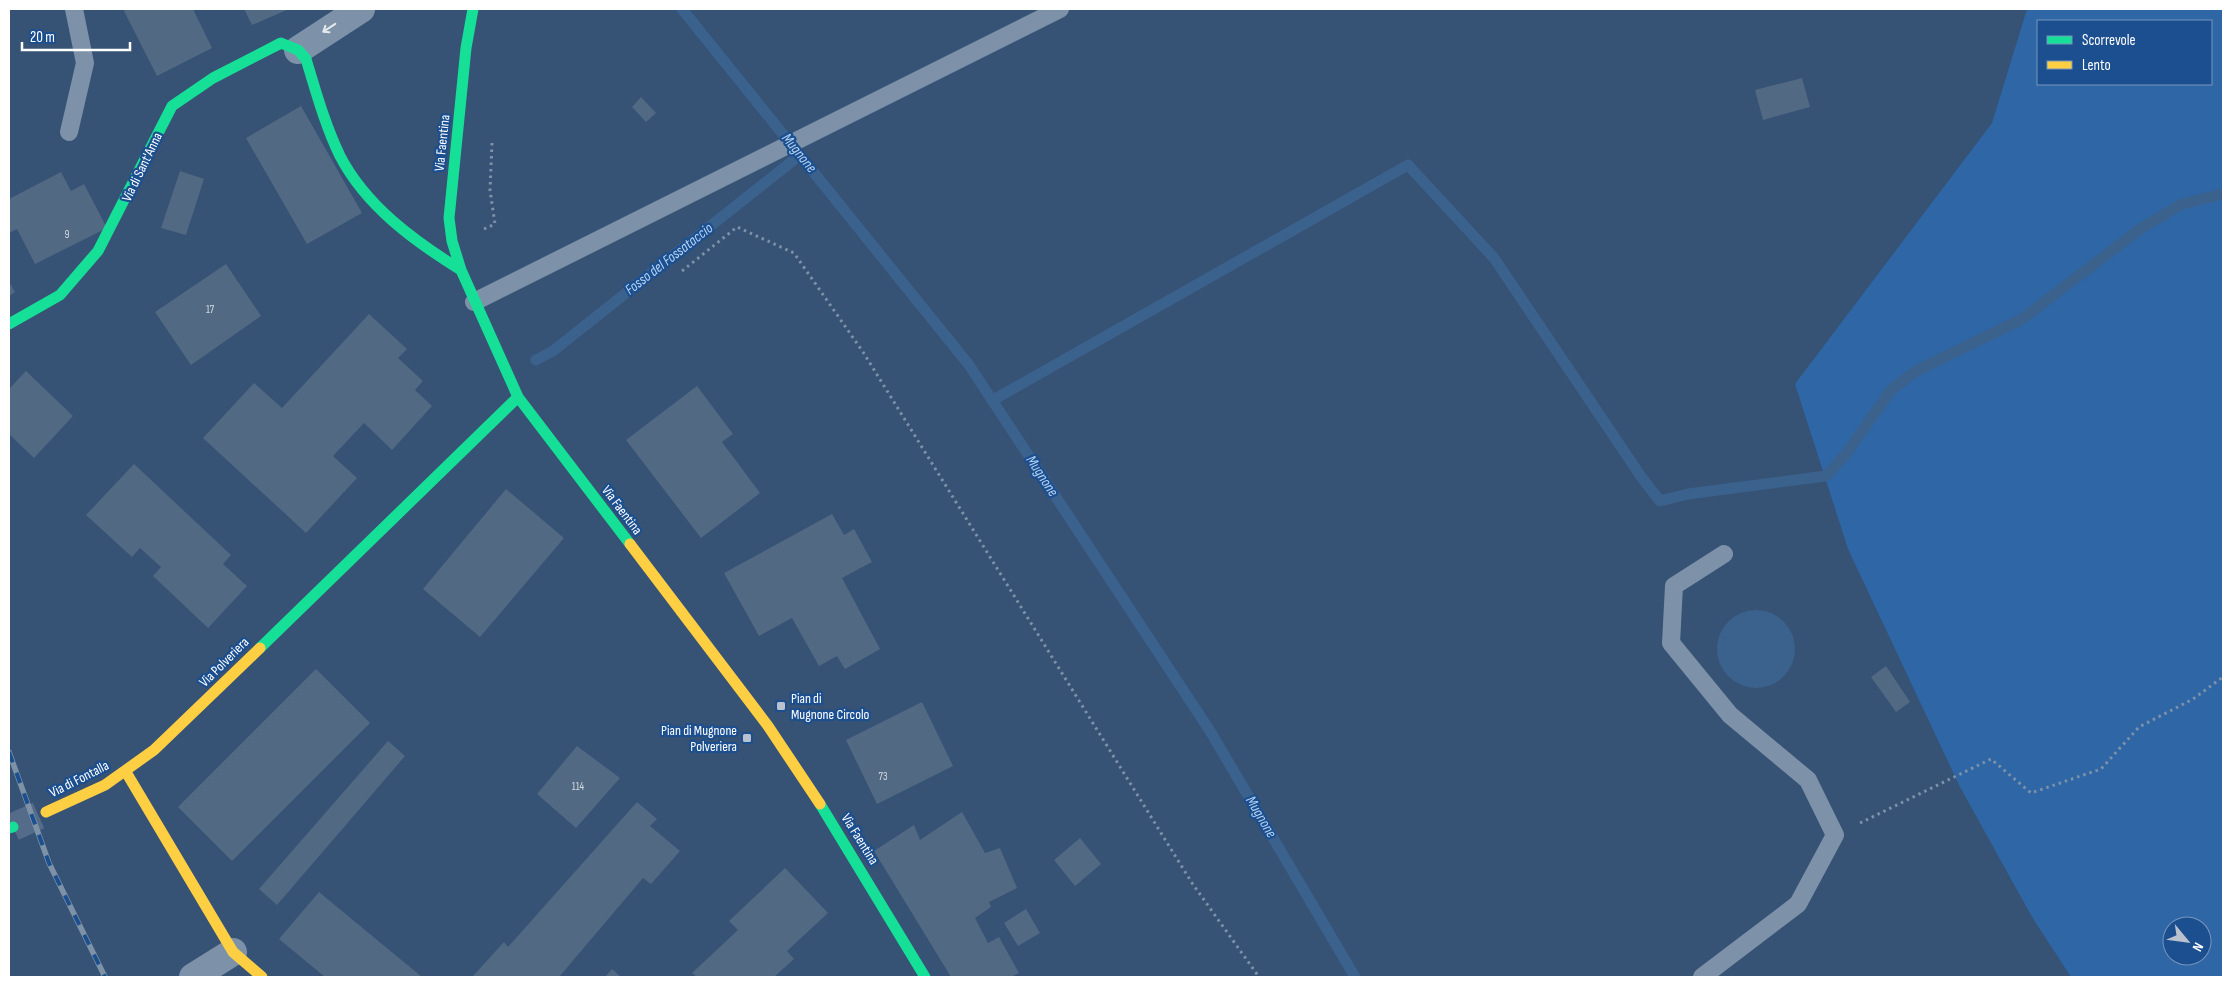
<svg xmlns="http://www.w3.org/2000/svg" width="2232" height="986" viewBox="0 0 2232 986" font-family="'Sofia Sans Condensed',sans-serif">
	<rect width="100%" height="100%" fill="#365274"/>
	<path fill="#2f66a5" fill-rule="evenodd" d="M2027 9H2223V977H2071L2032 917 1960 787 1848 549 1795 384 1992 123ZM2038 21H2211V84H2038ZM2172 926H2202V956H2172Z"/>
	<path fill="#3b618d" d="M1717 649a39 39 0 1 1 78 0a39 39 0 1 1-78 0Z"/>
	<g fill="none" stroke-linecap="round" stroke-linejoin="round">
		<path stroke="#3b618d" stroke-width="11" d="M682 9 969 365 1210 731 1355 977
			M536 360 553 351 800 155
			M993 400 1408 165 1494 258 1642 478 1660 501 1688 494 1826 476 1846 454 1891 390 1916 371 2022 319 2140 229 2182 204 2223 194"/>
	</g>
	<path fill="#526984" d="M123 9H193L212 48 157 76Z
		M244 9H289L252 25Z
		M1802 78 1810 107 1763 120 1755 90Z
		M641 97 656 113 646 122 632 107Z
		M301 106 362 213 307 244 246 138Z
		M180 171 204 179 186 235 161 228Z
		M61 172 71 191 84 184 107 228 35 264 17 229 9 233V199Z
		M226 264 261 316 191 365 155 312Z
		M9 282 15 292 9 296Z
		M369 314 407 349 398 358 423 381 415 390 432 406 392 450 364 423 333 456 357 478 306 533 203 438 254 383 282 408Z
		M26 371 73 416 34 458 9 434V389Z
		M697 386 733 434 722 442 760 493 701 538 626 440Z
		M134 464 231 555 223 564 247 586 208 628 153 576 161 567 140 548 132 557 86 515Z
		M506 489 564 538 480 637 423 589Z
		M832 514 844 535 854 529 872 562 842 578 880 649 845 669 837 656 819 666 792 618 759 636 724 573Z
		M1886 666 1910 702 1896 712 1871 677Z
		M316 669 370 723 232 861 178 807Z
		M922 702 953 766 877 804 846 740Z
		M388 741 405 756 277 905 259 889Z
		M577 746 620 778 576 828 537 794Z
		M637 802 657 819 650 826 680 851 651 884 643 878 559 977H472L504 942 508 947Z
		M962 812 985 853 1000 848 1017 888 989 902 991 907 975 918 988 943 999 937 1019 973 1011 977H951L874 851 914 825 920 840Z
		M1080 838 1101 864 1075 886 1054 860Z
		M785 868 828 913 787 951 794 959 774 977H697L692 973 738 930 729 921Z
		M319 892 422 977H325L279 939Z
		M1026 909 1040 933 1018 946 1004 923Z
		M612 969 621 977H605Z"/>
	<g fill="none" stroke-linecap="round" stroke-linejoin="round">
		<path stroke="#546c89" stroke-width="28" stroke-dasharray="28 14" stroke-linecap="butt" d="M13 827 46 812"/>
		<path stroke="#7d92a8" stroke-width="3" stroke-dasharray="2.5 4" stroke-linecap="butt" d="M484 229 495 224 490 190 492 143
			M682 271 737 227 794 253 863 352 1192 883 1259 977
			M1860 823 1991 759 2031 793 2101 769 2139 727 2193 699 2223 677"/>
		<path stroke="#7d92a8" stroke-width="18" d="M69 132 85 63 74 9
			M474 302 1060 9
			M1702 977 1798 904 1835 835 1808 780 1730 715 1671 643 1674 586 1724 554"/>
		<path stroke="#7d92a8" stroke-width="28" d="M298 50 361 9
			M193 977 233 952"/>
		<path stroke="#16e098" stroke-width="11" d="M473 9 466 48 449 218 452 241 461 270 518 397 630 544
			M9 324 60 295 98 251 172 106 213 78 281 43 298 50 306 59C316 92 325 125 340 156 366 206 414 241 461 270
			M260 648 518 397
			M820 804 925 977
			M9 828 13 827"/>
		<path stroke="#ffcf43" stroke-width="11" d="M630 544 768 726 820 804
			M126 772 233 952 262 977
			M46 812 105 785 154 750 260 648"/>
		<g stroke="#7e92a7" stroke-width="5.5">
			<path id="rail" d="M9 752 49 863 105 977"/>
		</g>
		<use href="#rail" stroke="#1b4f8f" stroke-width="4" stroke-dasharray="11" stroke-linecap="butt"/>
	</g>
	<defs><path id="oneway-shaft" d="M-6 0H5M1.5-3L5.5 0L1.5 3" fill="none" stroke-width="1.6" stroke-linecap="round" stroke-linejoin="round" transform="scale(1.25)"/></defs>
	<use stroke="#e5e9ee" href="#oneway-shaft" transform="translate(329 28) rotate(147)"/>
	<g fill="#b9c2ce" stroke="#1b4f8f" stroke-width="2">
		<rect x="776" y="701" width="10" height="10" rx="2.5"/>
		<rect x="742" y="733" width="10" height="10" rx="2.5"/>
	</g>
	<g text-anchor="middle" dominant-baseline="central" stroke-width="4.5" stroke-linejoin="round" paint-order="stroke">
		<g font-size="11" fill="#d4dae0">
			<text x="67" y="234">9</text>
			<text x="210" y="309">17</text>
			<text x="883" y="776">73</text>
			<text x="578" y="786">114</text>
		</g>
		<g font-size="14" fill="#fff" stroke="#1b4f8f">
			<text transform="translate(442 143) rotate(-84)">Via Faentina</text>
			<text transform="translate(142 167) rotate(-64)">Via di Sant'Anna</text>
			<text transform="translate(622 510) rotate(53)">Via Faentina</text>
			<text transform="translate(224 662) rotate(-45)">Via Polveriera</text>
			<text transform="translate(79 779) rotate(-27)">Via di Fontalla</text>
			<text transform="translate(860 839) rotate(58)">Via Faentina</text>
		</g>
		<g font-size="14" fill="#fff" stroke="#1b4f8f" text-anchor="start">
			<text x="791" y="698">Pian di<tspan x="791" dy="16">Mugnone Circolo</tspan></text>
			<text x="737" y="730" text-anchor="end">Pian di Mugnone<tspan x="737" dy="16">Polveriera</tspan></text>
		</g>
		<g font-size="15" font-style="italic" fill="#b5d3f5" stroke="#1b4f8f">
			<text transform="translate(799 153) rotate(51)">Mugnone</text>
			<text transform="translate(669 259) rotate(-38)">Fosso del Fossataccio</text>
			<text transform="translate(1042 476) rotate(57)">Mugnone</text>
			<text transform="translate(1261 817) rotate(59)">Mugnone</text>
		</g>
	</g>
	<rect width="2232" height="986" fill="none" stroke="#ffffff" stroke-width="20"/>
	<rect x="2037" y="20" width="175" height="65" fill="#1b4f8f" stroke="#7695bc"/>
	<rect x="2047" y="36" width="25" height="8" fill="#16e098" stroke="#7695bc"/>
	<text x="2082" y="45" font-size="15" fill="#ffffff">Scorrevole</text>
	<rect x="2047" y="61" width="25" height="8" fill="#ffcf43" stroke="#7695bc"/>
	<text x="2082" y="70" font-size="15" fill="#ffffff">Lento</text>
	<g transform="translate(2187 941) rotate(119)"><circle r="24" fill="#1b4f8f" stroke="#7695bc"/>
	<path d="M0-4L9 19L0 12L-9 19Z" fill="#b9c2ce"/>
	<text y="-8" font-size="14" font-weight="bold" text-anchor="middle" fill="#ffffff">N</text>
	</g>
	<path d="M22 42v8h108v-8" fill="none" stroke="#ffffff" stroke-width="2.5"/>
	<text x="30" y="42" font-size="15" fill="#ffffff" stroke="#1b4f8f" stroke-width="4" paint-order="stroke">20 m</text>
</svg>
